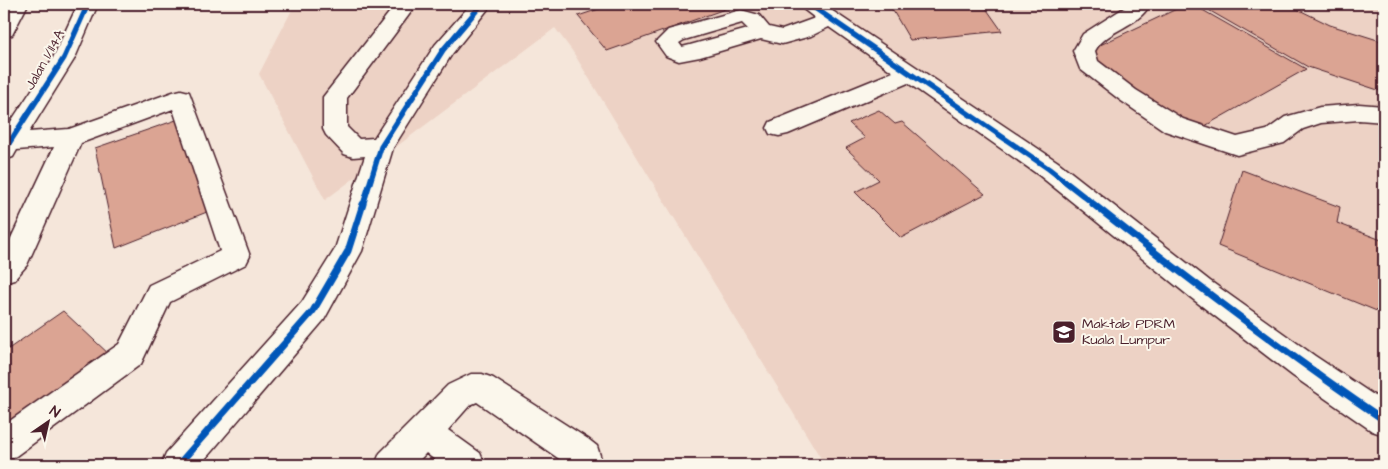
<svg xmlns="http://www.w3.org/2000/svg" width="1388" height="469" viewBox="0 0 1388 469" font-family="'Architects Daughter',sans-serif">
	<rect width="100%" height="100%" fill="#f5e6da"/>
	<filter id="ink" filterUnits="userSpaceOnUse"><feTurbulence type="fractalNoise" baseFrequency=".02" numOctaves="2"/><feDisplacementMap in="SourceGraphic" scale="10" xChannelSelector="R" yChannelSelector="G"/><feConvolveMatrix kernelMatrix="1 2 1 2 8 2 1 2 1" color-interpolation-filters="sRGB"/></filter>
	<g filter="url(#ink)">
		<path fill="#edd2c5" d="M295 4H1384V465H825L573 52 555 28 325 200 259 74Z"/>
		<path fill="#dba493" stroke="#4a1f2b" d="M614 4H739L607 51 578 16Z
			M889 4H983L1002 31 910 40Z
			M1187 4H1192L1306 69 1196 131 1081 54Z
			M1198 4H1287L1330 25 1384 42V92L1308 67Z
			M879 110 895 124 902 122 985 194 901 238 855 192 879 180 846 148 865 138 849 123Z
			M182 118 212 210 116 248 95 148Z
			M1242 170 1340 207 1337 223 1384 241V314L1218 246Z
			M63 311 111 356 4 435V352Z"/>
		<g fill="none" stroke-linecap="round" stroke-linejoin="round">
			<g stroke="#4a1f2b" stroke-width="3">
				<path id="minor" d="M8 4H28L12 35 4 37V11Z
					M78 4H98L75 58 29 132 69 129 173 92 181 90 189 92 250 256 246 264 170 302 141 364 16 456 4 461V425L119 344 149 285 220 251 173 109 81 143 27 265 14 280 4 283V253L54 147 17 150 13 157 4 160V132L53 58Z
					M396 4H417L347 98V127L359 139 374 138 435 45 471 4H492L452 54 393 148 362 251 324 320 200 465H161L166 453 302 302 335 249 365 156 353 157 344 154 326 135 323 129V97Z
					M799 4H822L1058 162 1210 281 1315 356 1384 402V435L1372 431 1293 376 1190 297 1040 176 908 83 788 134 779 136 770 134 767 128 770 122 893 72 829 27 811 36 782 44 761 39 700 57 679 61 666 56 656 42 668 30 741 10 759 15 769 27 782 30 815 18 802 8ZM742 23 748 29 690 45 682 47 679 43 684 40Z
					M1130 4H1150C1139 27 1107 29 1095 51L1098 61 1136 90 1183 119 1237 137 1267 130 1285 117 1320 107 1359 104 1384 106V122L1359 120 1321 123 1303 129 1284 143 1237 155 1165 131 1120 100 1080 69 1073 51 1083 34Z
					M471 374H482L493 378 588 439 597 446 603 465H568L477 402 470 405 448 430 480 453 485 465H441L426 453 415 465H375L380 453 448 385Z"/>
			</g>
			<use href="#minor" fill="#fbf7ec" fill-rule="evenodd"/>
			<g stroke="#fbf7ec" stroke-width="8">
				<path id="cycleway-far1" d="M809 4 1049 169 1095 205
					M4 151 64 58 88 4
					M363 205 381 147 443 50 482 4"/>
			</g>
			<g stroke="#fbf7ec" stroke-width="10">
				<path id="cycleway" d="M1093 204C1188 279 1284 352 1384 420
					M178 465 313 311 348 251 363 204"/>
			</g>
			<use href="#cycleway-far1" stroke="#0057b8" stroke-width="5.5"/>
			<use href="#cycleway" stroke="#0057b8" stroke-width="7"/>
		</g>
	</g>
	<defs>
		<g id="university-square" transform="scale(1.25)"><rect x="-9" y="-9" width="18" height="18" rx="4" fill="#4a1f2b" stroke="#fbf7ec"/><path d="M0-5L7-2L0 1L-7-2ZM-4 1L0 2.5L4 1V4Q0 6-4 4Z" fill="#fff"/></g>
	</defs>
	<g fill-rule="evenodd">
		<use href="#university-square" x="1064" y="332"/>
	</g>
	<g text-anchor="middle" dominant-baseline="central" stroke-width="4" stroke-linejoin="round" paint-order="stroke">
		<g font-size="14" fill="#4a1f2b" stroke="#fbf7ec">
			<text transform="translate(45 60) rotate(-61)">Jalan 1/114A</text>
		</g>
		<g font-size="14" fill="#4a1f2b" stroke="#fbf7ec" text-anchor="start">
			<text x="1082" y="324">Maktab PDRM<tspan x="1082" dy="16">Kuala Lumpur</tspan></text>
		</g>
	</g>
	<rect width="1388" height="469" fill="none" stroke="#fbf7ec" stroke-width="20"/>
	<rect x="10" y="10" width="1368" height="449" fill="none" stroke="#4a1f2b" stroke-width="2" filter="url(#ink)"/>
	<g transform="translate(48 422) rotate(34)" stroke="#fbf7ec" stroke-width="4" paint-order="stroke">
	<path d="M0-4L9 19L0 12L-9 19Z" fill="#4a1f2b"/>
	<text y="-8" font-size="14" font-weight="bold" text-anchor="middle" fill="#4a1f2b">N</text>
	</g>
</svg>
